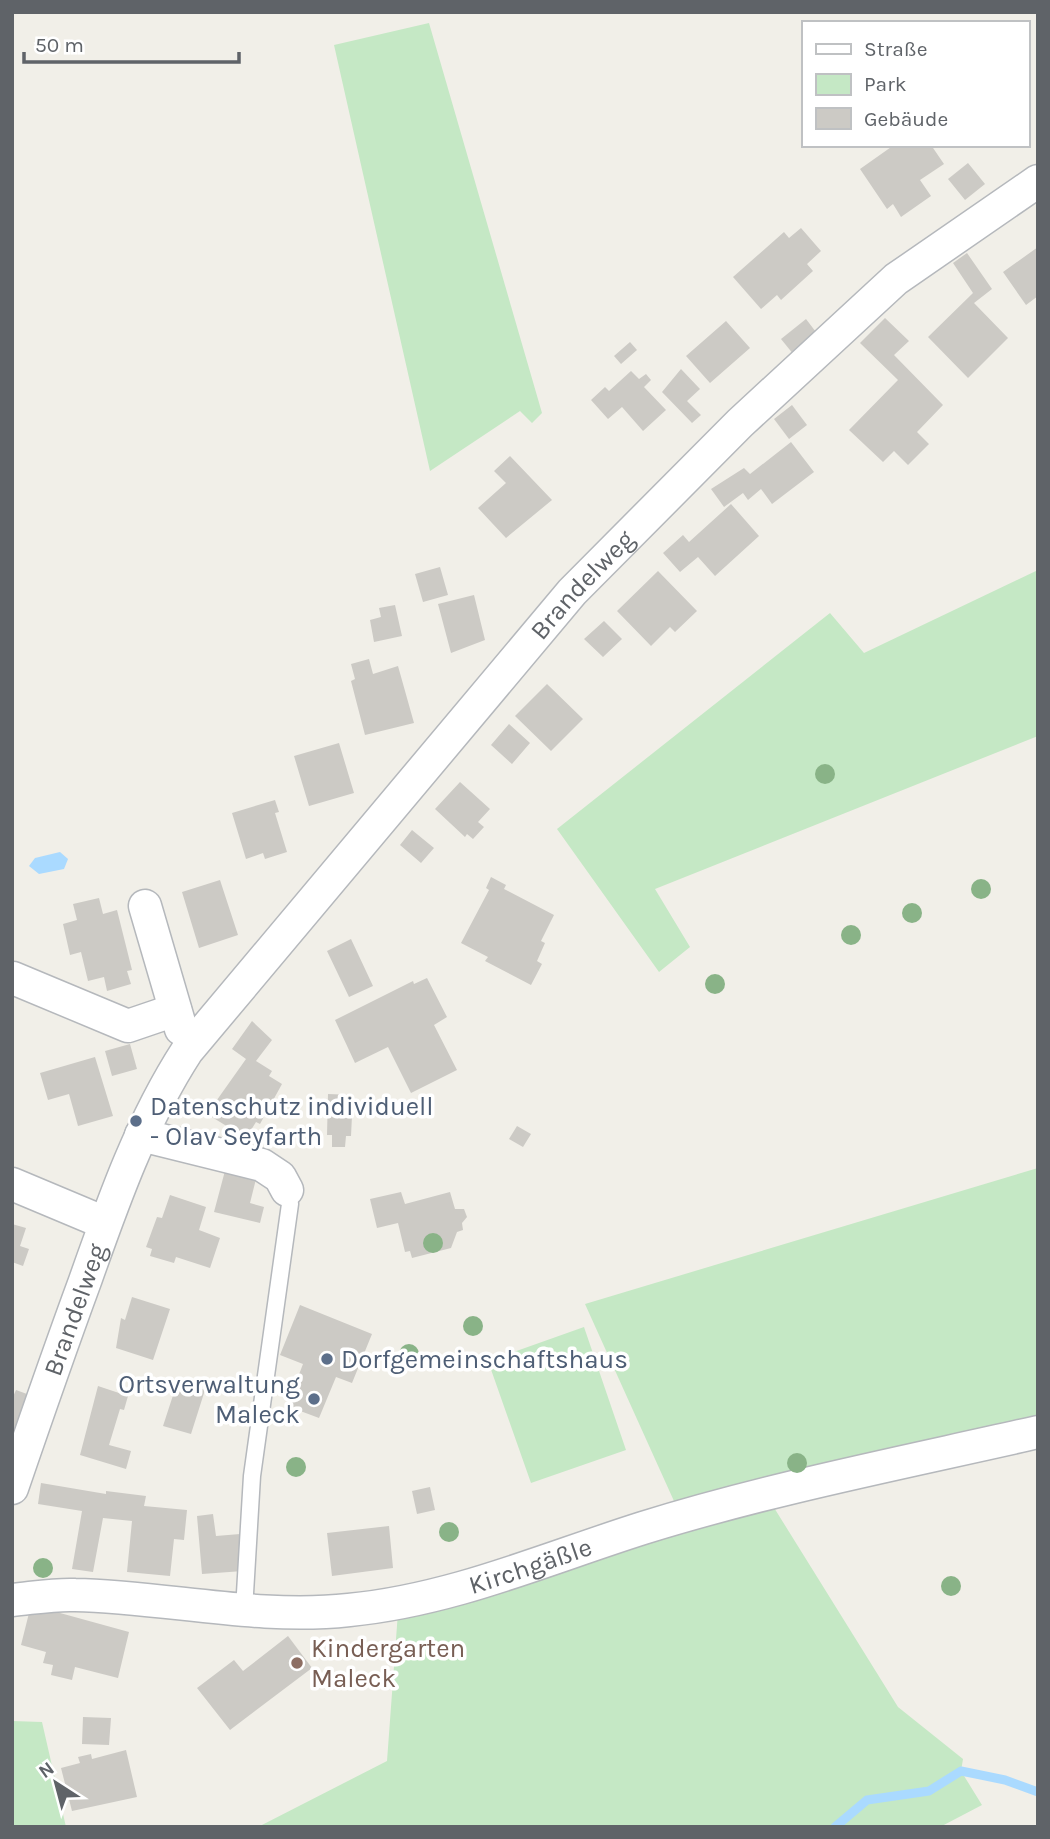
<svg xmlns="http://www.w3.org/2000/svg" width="1050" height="1839" viewBox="0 0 1050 1839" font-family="Karla,sans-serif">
	<rect width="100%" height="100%" fill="#f1efe8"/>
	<path fill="#c5e8c5" d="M429 23 542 413 532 423 520 411 430 471 334 45Z
		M1038 570V736L655 889 690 947 659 972 557 829 830 613 864 653Z
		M1038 1168V1436L768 1498 898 1707 963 1759 961 1771 982 1805 940 1827H258L387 1761 398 1612 683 1521 585 1304Z
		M584 1327 626 1450 531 1483 488 1361Z
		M12 1721 42 1722 66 1827H12Z"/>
	<path fill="#aadaff" d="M60 852 68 859 64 869 39 874 29 866 35 858Z"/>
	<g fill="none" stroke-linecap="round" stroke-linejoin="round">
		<path stroke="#aadaff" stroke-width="9" d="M835 1827 867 1800 929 1791 961 1771 1005 1780 1038 1792"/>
	</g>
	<path fill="#cccac5" d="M894 145H931L944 164 920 180 931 196 901 217 893 204 887 209 860 169Z
		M968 163 985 184 965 200 948 179Z
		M801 228 821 251 807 264 813 271 781 300 777 295 761 309 733 277 784 232 789 238Z
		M1038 247V296L1026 305 1003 272Z
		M967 253 992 289 974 303 1008 338 968 378 928 337 973 293 953 263Z
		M885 318 909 341 894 355 943 405 917 432 929 444 908 465 894 451 883 462 849 430 898 380 860 343Z
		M806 319 819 336 794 355 781 339Z
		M726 321 750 348 710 383 686 356Z
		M630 342 637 350 621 364 614 356Z
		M681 369 700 389 687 401 701 415 692 423 662 392Z
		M631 371 639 379 646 374 651 380 644 387 666 410 643 431 622 407 608 419 591 400 605 387 609 391Z
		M792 405 807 425 789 439 774 419Z
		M791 442 814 472 772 504 761 489 748 500 743 493 724 507 711 489 744 468 750 474Z
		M510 456 552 500 506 538 478 508 506 483 494 471Z
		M731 504 759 536 715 576 698 557 680 572 663 553 683 535 689 542Z
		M440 567 448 595 423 602 415 574Z
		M658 571 697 611 675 632 670 627 651 646 617 611Z
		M474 595 485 640 451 653 438 604Z
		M395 605 402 636 374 642 370 620 381 617 379 608Z
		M604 621 622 639 603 657 584 639Z
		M369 659 373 674 398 666 414 723 365 735 351 681 355 679 351 664Z
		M547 684 583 719 551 751 515 716Z
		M509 724 530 743 512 764 491 745Z
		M339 743 354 793 309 806 294 756Z
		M460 782 490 809 478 822 484 827 473 839 467 834 465 837 435 809Z
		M275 800 279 812 275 813 287 852 265 859 263 853 246 859 232 813Z
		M412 830 434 848 421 863 400 845Z
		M491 877 506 885 504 889 554 915 541 941 545 943 537 961 542 964 531 985 485 961 488 957 461 943 489 890 486 888Z
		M220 880 238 935 199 948 182 892Z
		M99 898 103 914 117 910 132 970 127 971 131 984 107 991 104 977 88 981 81 952 70 955 63 924 77 920 73 904Z
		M351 939 373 986 349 997 327 951Z
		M427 978 447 1017 434 1025 457 1070 411 1093 388 1047 355 1063 335 1020 413 981 414 984Z
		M252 1021 272 1040 256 1061 272 1071 269 1076 282 1084 260 1124 256 1122 246 1138 207 1114 246 1059 232 1049Z
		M130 1044 137 1069 112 1076 105 1051Z
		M95 1057 113 1116 78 1126 69 1094 48 1100 40 1073Z
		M328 1094 353 1095 351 1136H346L345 1147H332V1135H327Z
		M517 1126 531 1134 523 1147 509 1139Z
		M226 1167 257 1175 250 1203 264 1207 260 1223 214 1212Z
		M401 1192 405 1204 450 1192 455 1209H464L467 1217 462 1223 463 1230 457 1232 451 1248 412 1258 410 1251 405 1252 398 1223 377 1228 370 1199Z
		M170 1195 206 1207 199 1230 220 1238 210 1268 176 1257 174 1263 150 1256 152 1249 146 1247 157 1217 162 1218Z
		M12 1224 26 1228 20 1246 29 1249 23 1266 12 1262Z
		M132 1297 170 1309 153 1360 116 1348 121 1318 125 1320Z
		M300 1305 372 1334 352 1383 336 1377 319 1418 287 1406 303 1364 280 1355Z
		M178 1380 205 1390 191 1434 163 1426Z
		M98 1386 128 1396 124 1410 120 1409 109 1445 131 1451 126 1469 80 1455Z
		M16 1390 38 1398 12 1450V1399Z
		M41 1483 106 1494V1491L146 1496 144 1506 187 1510 184 1540 174 1539 170 1576 127 1572 132 1521 103 1518 93 1572 72 1569 82 1511 38 1504Z
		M430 1487 435 1510 417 1514 412 1491Z
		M213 1514 216 1536 240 1534 243 1571 202 1574 197 1516Z
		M389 1526 393 1568 332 1576 327 1533Z
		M31 1605 129 1632 118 1678 75 1667 72 1680 51 1675 53 1665 43 1663 46 1652 21 1645Z
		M288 1636 312 1668 230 1730 197 1688 234 1660 243 1671Z
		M83 1717 111 1718 109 1745 82 1744Z
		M126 1750 137 1797 72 1811 61 1768 80 1763 78 1757 91 1754 92 1759Z"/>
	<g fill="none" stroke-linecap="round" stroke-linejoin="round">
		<g stroke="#b5b8bc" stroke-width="19">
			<path id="lane" d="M244 1610 252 1476 290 1204 287 1190"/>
		</g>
		<g stroke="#b5b8bc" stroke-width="35">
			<g id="street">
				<path d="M145 906 181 1029"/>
				<path d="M13 978 128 1026 175 1010"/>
				<path d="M141 1135 262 1165 280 1177 287 1190"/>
				<path d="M12 1184 105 1223"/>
				<path id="s1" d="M12 1488C36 1418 60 1349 85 1281 113 1202 141 1122 187 1051L572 592 740 423 896 279 1038 181"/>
				<path id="s2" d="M12 1600C33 1598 55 1594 75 1595 167 1597 257 1620 349 1610 452 1600 545 1559 643 1528 772 1488 906 1462 1038 1432"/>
			</g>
		</g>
		<use href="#lane" stroke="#fff" stroke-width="16"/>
		<use href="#street" stroke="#fff" stroke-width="32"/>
	</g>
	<g fill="#89b387">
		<circle cx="825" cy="774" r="10"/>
		<circle cx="981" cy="889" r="10"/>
		<circle cx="912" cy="913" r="10"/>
		<circle cx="851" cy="935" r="10"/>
		<circle cx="715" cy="984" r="10"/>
		<circle cx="433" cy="1243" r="10"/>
		<circle cx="473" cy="1326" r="10"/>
		<circle cx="409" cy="1354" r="10"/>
		<circle cx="797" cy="1463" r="10"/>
		<circle cx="296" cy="1467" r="10"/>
		<circle cx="449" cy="1532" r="10"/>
		<circle cx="43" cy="1568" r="10"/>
		<circle cx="951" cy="1586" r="10"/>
	</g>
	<g fill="#5c6f8a" stroke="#fff" stroke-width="2.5">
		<circle cx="136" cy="1121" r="7"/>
		<circle cx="327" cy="1359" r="7"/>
		<circle cx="314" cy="1399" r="7"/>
	</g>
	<circle fill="#8d6e63" stroke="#fff" stroke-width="2.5" cx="297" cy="1663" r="7"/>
	<g text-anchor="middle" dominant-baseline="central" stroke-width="7" stroke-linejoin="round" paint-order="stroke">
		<g font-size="26" fill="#5f6368" stroke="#fff">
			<text stroke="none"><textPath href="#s1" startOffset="1083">Brandelweg</textPath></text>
			<text stroke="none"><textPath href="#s1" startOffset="189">Brandelweg</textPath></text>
			<text stroke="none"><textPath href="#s2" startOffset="525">Kirchgäßle</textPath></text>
		</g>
		<g font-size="26" fill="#4e5e75" stroke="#fff" text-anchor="start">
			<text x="150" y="1106">Datenschutz individuell<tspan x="150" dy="30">- Olav Seyfarth</tspan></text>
			<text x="341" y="1359">Dorfgemeinschaftshaus</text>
			<text x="300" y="1384" text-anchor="end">Ortsverwaltung<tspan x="300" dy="30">Maleck</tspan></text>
		</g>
		<g font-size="26" fill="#785e54" stroke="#fff" text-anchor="start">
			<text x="311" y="1648">Kindergarten<tspan x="311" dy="30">Maleck</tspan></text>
		</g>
	</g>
	<rect width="1050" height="1839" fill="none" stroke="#5f6368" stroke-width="28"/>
	<rect x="802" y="21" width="228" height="126" fill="#ffffff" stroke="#bfc1c3" stroke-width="2"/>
	<rect x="816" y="44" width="35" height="10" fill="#ffffff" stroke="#bfc1c3" stroke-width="2"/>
	<text x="864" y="56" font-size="21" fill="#5f6368">Straße</text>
	<rect x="816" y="74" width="35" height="21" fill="#c5e8c5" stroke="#bfc1c3" stroke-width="2"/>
	<text x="864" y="91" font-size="21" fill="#5f6368">Park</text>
	<rect x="816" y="108" width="35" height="21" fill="#cccac5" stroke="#bfc1c3" stroke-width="2"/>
	<text x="864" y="126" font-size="21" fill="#5f6368">Gebäude</text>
	<g transform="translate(56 1783) rotate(324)" stroke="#ffffff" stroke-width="5" paint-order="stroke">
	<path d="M0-5L12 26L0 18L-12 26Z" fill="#5f6368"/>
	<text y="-10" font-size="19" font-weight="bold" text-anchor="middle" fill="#5f6368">N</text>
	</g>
	<path d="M24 52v10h215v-10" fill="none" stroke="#5f6368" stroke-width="3.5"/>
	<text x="35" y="52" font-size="21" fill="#5f6368" stroke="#ffffff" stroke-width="5" paint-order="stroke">50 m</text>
</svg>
